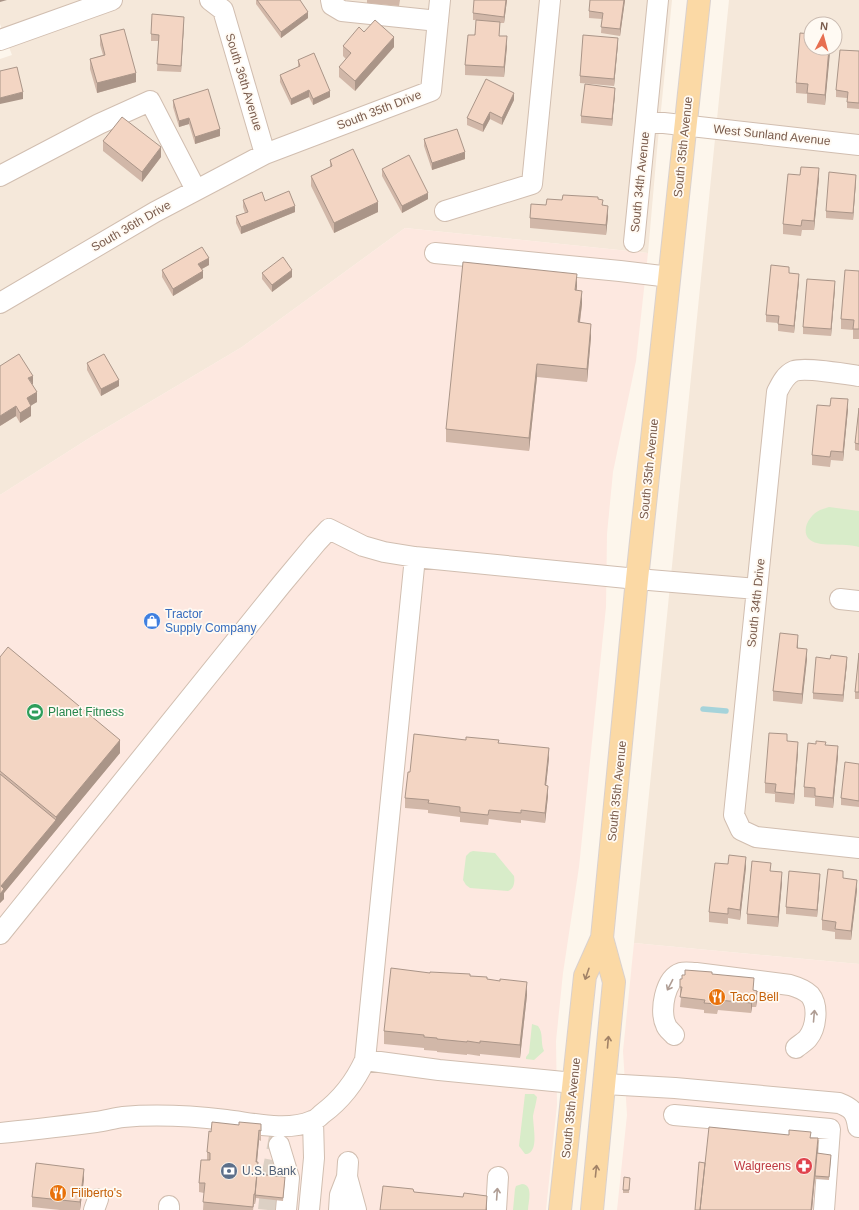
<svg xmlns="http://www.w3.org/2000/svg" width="859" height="1210" viewBox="0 0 859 1210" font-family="Arial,sans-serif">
	<rect width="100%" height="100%" fill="#fdf6ec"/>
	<path fill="#f5e8da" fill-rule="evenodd" d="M0 0H672L657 150 648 253 405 228 242 347 91 437 0 495V59L12 55 0 24Z
		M729 0H859V964L634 943ZM811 24H835V48H811Z"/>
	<path fill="#fde8e0" d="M405 228 648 253 636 361 613 472 607 534 606 607 579 867 563 973 556 1041 557 1105 546 1210H0V495L91 437 242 347Z
		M634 943 859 964V1210H617L627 1115 623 1051Z"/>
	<path fill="#d8ecc9" d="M829 507 859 511V547C845 542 817 549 808 538 801 528 811 514 820 510 823 509 826 508 829 507Z
		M473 851 495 853 514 876C515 882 514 889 508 891L470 888 466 885 463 880 466 856 470 852Z
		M532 1024 538 1026C544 1034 540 1042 544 1051L534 1060 526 1059V1057L529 1053Z
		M525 1094H534L537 1097C536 1104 534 1110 533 1116 533 1126 539 1151 527 1154H525L519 1146Z
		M522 1184C534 1185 528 1202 528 1210H513L515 1189 516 1186Z"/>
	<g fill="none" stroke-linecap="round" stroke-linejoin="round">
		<path stroke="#a5d3da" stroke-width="5.5" d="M703 709 726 711"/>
		<path stroke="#dcd0c4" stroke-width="20" stroke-dasharray="20 10" stroke-linecap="butt" d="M268 1210 272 1173 279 1137"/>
		<g stroke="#d1beb0" stroke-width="22">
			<path id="minor" d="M210 0 223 10 265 154
				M331 0 332 5 342 11 438 21
				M0 40 112 0
				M646 121 859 145
				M0 176 99 124 150 101 196 190
				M445 211 532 184 550 0
				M634 242 658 0
				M435 253 620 271 670 277
				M0 303 155 212 265 154 431 91 440 0
				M859 376C846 374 805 367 794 371 785 375 781 384 777 392L734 815 741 830 756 837 859 848
				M840 599 859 601
				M0 934 281 585 316 543 329 529 363 546 384 552 415 557 637 579 757 589
				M674 1035C672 1032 667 1029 666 1025 659 1012 665 978 681 973 685 972 692 973 696 973L790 985C797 987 805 990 810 995 819 1006 816 1028 808 1038 805 1042 799 1045 796 1048
				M365 1060 439 1070 574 1083
				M605 1084 675 1088 839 1103C852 1108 856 1112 858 1127
				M674 1115 830 1129 824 1210
				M0 1133C32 1130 64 1126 96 1122 105 1121 114 1118 123 1117 157 1114 192 1116 226 1120 252 1123 287 1132 312 1121 316 1120 319 1117 322 1114 341 1100 355 1082 365 1060L415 557
				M279 1145 289 1178 286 1210
				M347 1177 356 1210
				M94 1210 98 1199
				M169 1210V1206
				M309 1210 314 1158 313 1121
				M339 1210 340 1195 347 1177 348 1162
				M496 1210 498 1177"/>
		</g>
		<g stroke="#dad1cd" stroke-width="24">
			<path id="major" d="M560 1210 585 976 602 938 637 579 699 0
				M592 1210 614 982 602 938"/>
		</g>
		<use href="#minor" stroke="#fff" stroke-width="20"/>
		<use href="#major" stroke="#fbd9a5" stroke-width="22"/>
	</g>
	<path fill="#d1b7a8" d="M256 0H300L308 18 281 38 256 4Z
		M367 0H400L399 6 367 3Z
		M507 0 504 23H500L499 36 507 46 504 77 465 75V65L479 20H473V13Z
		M625 0 620 36 601 33 602 19 589 18V11Z
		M184 24 181 72 157 71 159 41H151V34Z
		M364 32 394 47 355 91 339 77V67L346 59 343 56V46Z
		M100 35 136 82 97 93 90 69V59L103 55 100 45Z
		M618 44 614 86 580 83V76Z
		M811 48H830L825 105 807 103V94L796 93V83Z
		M859 51V109L847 108V98L836 97V90Z
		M298 60 330 97 313 105 309 97 291 105 280 82V75L298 67Z
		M615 94 612 126 581 123V116Z
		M173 100 220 136 195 144 189 124 179 127 173 107Z
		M514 100 502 125 490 119 483 132 467 125V118Z
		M424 139 465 159 432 170 424 146Z
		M103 141 161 157 142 182 103 151Z
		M330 160 378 212 334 233 311 186V176L330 167Z
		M382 169 428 199 402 213 382 176Z
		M819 178 814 230H802L801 236 783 234V224Z
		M856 181 853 220 826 218V211Z
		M598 199 603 205 608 216 606 235 530 228V218L546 205 562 200Z
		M243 200 265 201 295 212 241 234 236 223V216L245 213 243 207Z
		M209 265 202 269 203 278 173 296 162 277V270Z
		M859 271V339H853V330L841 329V319Z
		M262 273 292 277 272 292 262 279Z
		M789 273 799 281 794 333 778 331V323L766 322V315Z
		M577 287 576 290 582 304 580 323 591 337 587 382 537 377 529 451 446 442V429Z
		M835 288 831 336 803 334V327Z
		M87 363 119 386 101 396 87 370Z
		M33 385 37 402 31 405V416L20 423 16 416 0 426Z
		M830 406 848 409 843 461 831 460 830 467 812 465V455Z
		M859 408V451L855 450V443Z
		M798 645V648L807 659 802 704 773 701V691Z
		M859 653V699H855V692Z
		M0 657 120 753 4 893V899L0 903Z
		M847 663 843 702 813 699V693Z
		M787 741 798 752 794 804 775 802V794L765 793V783Z
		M499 743 549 758 546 786 548 796 545 823 521 820V823L489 819 488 825 460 822V817L428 813V810L405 808V798L410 772Z
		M826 745 838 756 833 808 815 806V798L804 797V787Z
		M859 764V807L841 805V798Z
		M746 867 740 920 728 918V924L709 922V912Z
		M771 872 782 882 778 927 747 924V914Z
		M843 878 857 890 851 940 835 939V932L822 930V920Z
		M820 881 817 917 786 914V907Z
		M430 973 470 976 487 979 527 995 520 1058 480 1054V1056L467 1054V1055L437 1052V1051L424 1050V1048L384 1044V1031Z
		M712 974 753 990 757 991 756 1007H752L751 1013 718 1010 717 1014 704 1013V1010L680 1007 681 997H680V987L682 979 685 975Z
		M261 1124V1141L259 1140 257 1162 258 1174 285 1180 283 1201 256 1198 255 1204H254L253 1210H203L204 1193 199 1192V1183L207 1160V1152L211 1132Z
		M811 1138 818 1148V1153L831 1158 829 1180 815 1179V1178L812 1210 705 1163Z
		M630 1178 629 1193H623V1190Z
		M84 1179 80 1210H60L32 1207V1197Z"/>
	<path fill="#aa9588" d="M0 0H7L0 2Z
		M506 0H507L504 23V17Z
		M624 0H625L620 36V29Z
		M308 12V18L281 38V32Z
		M184 17V24L181 72V66Z
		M507 36V46L504 77V67Z
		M394 37V47L355 91V81Z
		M618 38V44L614 86V79Z
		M829 48 830 53 825 105V95Z
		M136 73V82L97 93V83Z
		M615 88V94L612 126V119Z
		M309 90V97L291 105V99Z
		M330 91V97L313 105V99Z
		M23 92V99L0 104V98Z
		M514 93V100L502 125V118Z
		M490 112V119L483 132V125Z
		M189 118V124L179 127V121Z
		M220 129V136L195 144V137Z
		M161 147V157L142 182V172Z
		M465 152V159L432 170V163Z
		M819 168V178L814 230V221Z
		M856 175V181L853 220V213Z
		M428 193V199L402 213V206Z
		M378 202V212L334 233V223Z
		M295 206V212L241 234V227Z
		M608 206V216L606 235V225Z
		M209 258V265L198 271V264Z
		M292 270V277L272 292V285Z
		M203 271V278L173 296V289Z
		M577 274V287L575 303V290Z
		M799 274V281L794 333V326Z
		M835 281V288L831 336V329Z
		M582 291V304L578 335V322Z
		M591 324V337L587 382V369Z
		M537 364V377L529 451V438Z
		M33 376V385L28 378Z
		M119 380V386L101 396V389Z
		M37 392V402L27 408V398Z
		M848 399V409L843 461V452Z
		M16 406V416L0 426V416Z
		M31 406V416L20 423V413Z
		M798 635V645L797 658V648Z
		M807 649V659L802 704V694Z
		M847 657V663L843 702V695Z
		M120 740V753L4 893V899L0 903V894L1 886 56 820V817Z
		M798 742V752L794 804V794Z
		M838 746V756L833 808V798Z
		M549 748V758L545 795V785Z
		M548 786V796L545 823V813Z
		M746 857V867L740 920V910Z
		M782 872V882L778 927V917Z
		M820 874V881L817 917V910Z
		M857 880V890L851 940V931Z
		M527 982V995L520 1058V1045Z
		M757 991V1001L756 1007V997Z
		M752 997V1007L751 1013V1003Z
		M259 1130V1140L256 1172V1162Z
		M818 1138V1148L815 1176 812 1210H811Z
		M258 1162V1172L255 1204V1194Z
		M84 1169V1179L80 1210V1202Z
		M487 1196V1210H486Z"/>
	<path fill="#f3d5c3" stroke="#aa9588" d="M257 0H300L308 12 281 32Z
		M474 0H506L504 17 473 13Z
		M590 0H624L620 29 601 27 603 13 589 11Z
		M152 14 184 17 181 66 157 64 159 35 151 34Z
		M375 20 394 37 355 81 339 67 351 53 343 46 359 27 364 32Z
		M476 20 500 22 499 36H507L504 67 465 65 468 35H475Z
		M124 29 136 73 97 83 90 59 105 55 100 35Z
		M800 33 811 34V48H829L825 95 807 93 808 84 796 83Z
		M583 35 618 38 614 79 580 76Z
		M840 50 859 51V103L847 102 848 92 836 90Z
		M314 53 330 91 313 99 309 90 291 99 280 75 300 66 298 60Z
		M17 67 23 92 0 98V71Z
		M486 79 514 93 502 118 490 112 483 125 467 118Z
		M585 84 615 88 612 119 581 116Z
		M208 89 220 129 195 137 189 118 179 121 173 100Z
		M122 117 161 147 142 172 103 141Z
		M457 129 465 152 432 163 424 139Z
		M353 149 378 202 334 223 311 176 332 166 330 160Z
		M409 155 428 193 402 206 382 169Z
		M801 167 819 168 814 221 802 220 801 226 783 224 788 174 800 175Z
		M829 172 856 175 853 213 826 211Z
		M289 191 295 206 241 227 236 216 248 212 243 200 262 192 265 201Z
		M563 195 598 197V199L603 200 602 205 608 206 606 225 530 218 531 204 546 205 547 199 562 200Z
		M202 247 209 258 198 264 203 271 173 289 162 270Z
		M283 257 292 270 272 285 262 273Z
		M463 262 577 274 575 290 582 291 578 322 591 324 587 369 537 364 529 438 446 429Z
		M771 265 789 267V273L799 274 794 326 778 324 779 316 766 315Z
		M845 270 859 271V329H853L854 320 841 319Z
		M807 279 835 281 831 329 803 327Z
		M19 354 33 376 28 378 37 392 27 398 31 406 20 413 16 406 0 416V366Z
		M104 354 119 380 101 389 87 363Z
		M831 398 848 399 843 452 831 451 830 457 812 455 817 405 830 406Z
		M859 408V444L855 443Z
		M780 633 798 635 797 648 807 649 802 694 773 691Z
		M8 647 120 740 56 817 0 771V657Z
		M859 653V692H855Z
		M831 655 847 657 843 695 813 693 816 657 830 659Z
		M769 733 787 734V741L798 742 794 794 775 792 776 784 765 783Z
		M414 734 466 740V737L499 740 498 743 549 748 545 785 548 786 545 813 521 810V813L489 810 488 815 460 812V807L428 803 429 800 405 798 408 772H410Z
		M816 741 826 742 825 745 838 746 833 798 815 796V788L804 787 808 743 816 744Z
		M845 762 859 764V801L841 798Z
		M0 774 56 820 1 886 4 889 0 894Z
		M729 855 746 857 740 910 728 908V914L709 912 715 863 728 864Z
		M752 861 771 863 770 871 782 872 778 917 747 914Z
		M828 869 843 871V878L857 880 851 931 835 929 836 922 822 920Z
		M789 871 820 874 817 910 786 907Z
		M391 968 430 973V972L470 974V976L487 977V979L500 981V979L527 982 520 1045 480 1041V1043L467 1041V1042L437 1039V1038L424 1037V1035L384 1031Z
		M685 970 712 972V974L754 978 753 990 757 991 756 997H752L751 1003 718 1000 717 1004 704 1003 705 1000 680 997 682 987H680V979H682V975H685Z
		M212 1122 239 1125V1122L261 1124V1131L259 1130 256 1162H258L255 1194H254L253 1207 203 1202 205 1183H199L201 1160H210V1153L207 1152 209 1131 211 1132Z
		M709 1127 789 1135V1130L811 1132 810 1138H818L811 1210H700Z
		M817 1153 831 1155 829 1177 815 1176Z
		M699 1162 705 1163 700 1210H695Z
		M36 1163 84 1169 80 1202 32 1197Z
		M257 1174 285 1177 283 1198 255 1195Z
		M624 1177 630 1178 629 1190H623Z
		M383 1186 413 1189 414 1192 463 1197 464 1193 487 1196 486 1210H380Z"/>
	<defs><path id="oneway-shaft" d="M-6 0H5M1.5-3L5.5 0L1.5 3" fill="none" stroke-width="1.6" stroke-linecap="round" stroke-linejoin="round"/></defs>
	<g stroke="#a18267">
		<use href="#oneway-shaft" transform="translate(587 974) rotate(109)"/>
		<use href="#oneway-shaft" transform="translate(608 1042) rotate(-85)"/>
		<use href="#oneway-shaft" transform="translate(596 1171) rotate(-84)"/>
	</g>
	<g stroke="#af9d94">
		<use href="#oneway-shaft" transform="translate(670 985) rotate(117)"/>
		<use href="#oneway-shaft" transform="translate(814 1016) rotate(-85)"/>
		<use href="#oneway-shaft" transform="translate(497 1194) rotate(-86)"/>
	</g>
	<defs>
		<g id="shop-disc" transform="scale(0.9)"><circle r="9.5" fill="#3f7fe0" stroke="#fffaf3"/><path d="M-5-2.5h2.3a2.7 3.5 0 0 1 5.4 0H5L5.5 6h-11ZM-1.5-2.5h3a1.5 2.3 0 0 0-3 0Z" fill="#fff"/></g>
		<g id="stadium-disc" transform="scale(0.9)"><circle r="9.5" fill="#2e9e5b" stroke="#fffaf3"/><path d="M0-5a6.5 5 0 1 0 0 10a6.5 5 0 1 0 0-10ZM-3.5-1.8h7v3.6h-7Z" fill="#fff"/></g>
		<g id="restaurant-disc" transform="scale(0.9)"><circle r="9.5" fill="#e8710a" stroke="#fffaf3"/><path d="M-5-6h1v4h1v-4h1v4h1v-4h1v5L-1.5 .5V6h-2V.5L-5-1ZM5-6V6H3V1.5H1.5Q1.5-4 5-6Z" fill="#fff"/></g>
		<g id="pharmacy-disc" transform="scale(0.9)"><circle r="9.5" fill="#e0444e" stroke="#fffaf3"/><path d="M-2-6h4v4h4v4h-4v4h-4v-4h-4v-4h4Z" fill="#fff"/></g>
		<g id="bank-disc" transform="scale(0.9)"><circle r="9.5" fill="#5c6f8a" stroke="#fffaf3"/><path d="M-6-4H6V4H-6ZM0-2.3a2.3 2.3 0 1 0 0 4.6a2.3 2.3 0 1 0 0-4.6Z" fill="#fff"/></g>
	</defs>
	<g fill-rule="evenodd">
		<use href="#shop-disc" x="152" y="621"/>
		<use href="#stadium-disc" x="35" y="712"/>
		<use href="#restaurant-disc" x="717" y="997"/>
		<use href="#pharmacy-disc" x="804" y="1166"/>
		<use href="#bank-disc" x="229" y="1171"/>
		<use href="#restaurant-disc" x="58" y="1193"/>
	</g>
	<g text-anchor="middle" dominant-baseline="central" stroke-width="3.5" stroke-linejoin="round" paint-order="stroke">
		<g font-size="12" fill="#7a5c4d" stroke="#fffaf3">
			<text transform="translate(244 82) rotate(73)">South 36th Avenue</text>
			<text transform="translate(379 110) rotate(-21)">South 35th Drive</text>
			<text transform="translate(772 135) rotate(6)">West Sunland Avenue</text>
			<text transform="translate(683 147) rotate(-84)">South 35th Avenue</text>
			<text transform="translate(640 182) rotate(-84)">South 34th Avenue</text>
			<text transform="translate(131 226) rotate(-30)">South 36th Drive</text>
			<text transform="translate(649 469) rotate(-84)">South 35th Avenue</text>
			<text transform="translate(756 603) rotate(-84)">South 34th Drive</text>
			<text transform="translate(617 791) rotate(-84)">South 35th Avenue</text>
			<text transform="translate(571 1108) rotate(-84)">South 35th Avenue</text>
		</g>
		<g font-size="12" fill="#366cbe" stroke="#fffaf3" text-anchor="start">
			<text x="165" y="614">Tractor<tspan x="165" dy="14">Supply Company</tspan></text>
		</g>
		<g font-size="12" fill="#27864d" stroke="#fffaf3" text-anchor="start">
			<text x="48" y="712">Planet Fitness</text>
		</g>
		<g font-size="12" fill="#c56008" stroke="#fffaf3" text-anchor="start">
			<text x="730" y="997">Taco Bell</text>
			<text x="71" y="1193">Filiberto's</text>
		</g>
		<g font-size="12" fill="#be3a42" stroke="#fffaf3" text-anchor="end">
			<text x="791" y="1166">Walgreens</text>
		</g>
		<g font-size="12" fill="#4e5e75" stroke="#fffaf3" text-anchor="start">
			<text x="242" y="1171">U.S. Bank</text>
		</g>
	</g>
	<g transform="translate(823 36) rotate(6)"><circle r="19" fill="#fffaf3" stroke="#cabbb1"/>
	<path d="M0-3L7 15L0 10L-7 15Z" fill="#e76f51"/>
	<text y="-6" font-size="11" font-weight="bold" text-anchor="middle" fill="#7a5c4d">N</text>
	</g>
</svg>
